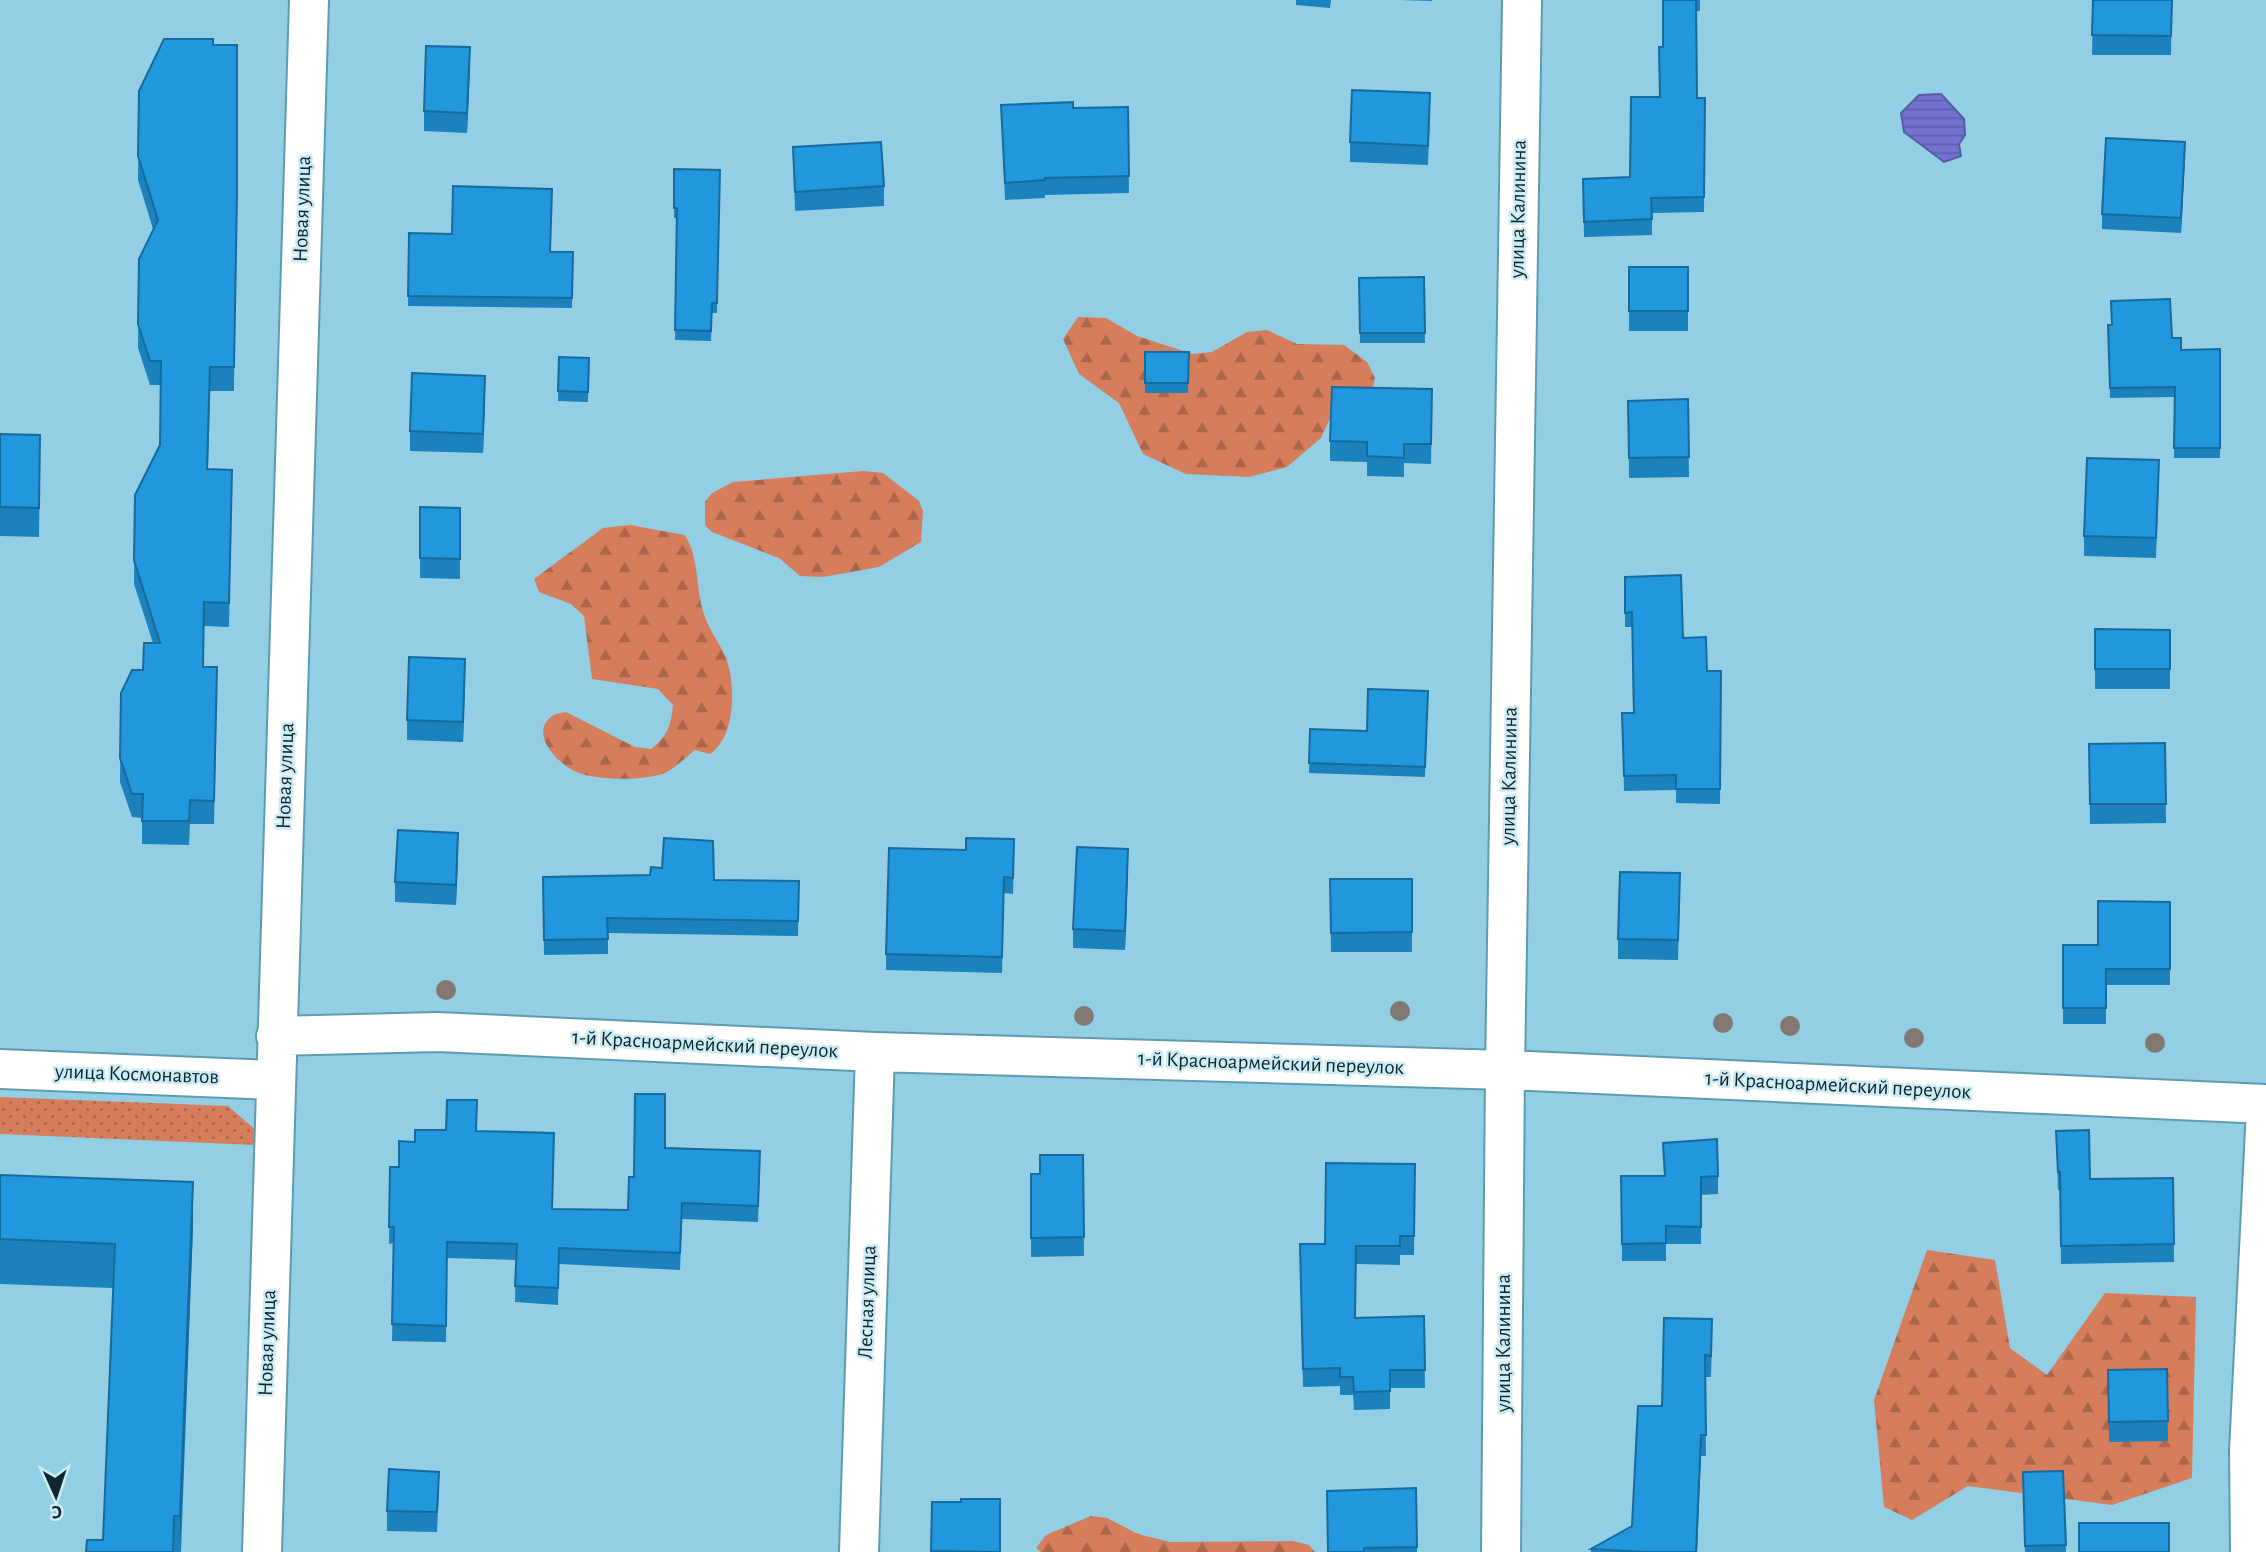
<svg xmlns="http://www.w3.org/2000/svg" width="2266" height="1552" viewBox="0 0 2266 1552" font-family="'Alegreya Sans',sans-serif">
	<defs>
		<pattern id="grass-dots" width="8" height="8" patternUnits="userSpaceOnUse" patternTransform="scale(1.75)"><rect width="8" height="8" fill="#d67d5c"/><path d="M2 2h.1M6 6h.1" fill="none" stroke="#ac664c" stroke-width="1.8" stroke-linecap="round"/></pattern>
		<pattern id="forest-firs" width="22" height="20" patternUnits="userSpaceOnUse" patternTransform="scale(1.75)"><rect width="22" height="20" fill="#d67d5c"/><path d="M5 1l3.5 6h-7zM16 11l3.5 6h-7z" fill="#ac664c"/></pattern>
		<pattern id="water-rules" width="6" height="5" patternUnits="userSpaceOnUse" patternTransform="scale(1.75)"><rect width="6" height="5" fill="#7372d1"/><path d="M0 2.5h6" fill="none" stroke="#5d5eaa"/></pattern>
	</defs>
	<rect width="100%" height="100%" fill="#92cfe4"/>
	<path fill="url(#grass-dots)" d="M0 1097 228 1106 257 1131 256 1145 0 1134Z"/>
	<path fill="url(#forest-firs)" d="M1078 317 1106 318 1137 336 1193 354 1212 352 1247 332 1267 330 1297 344 1344 345 1367 362 1375 378 1373 387 1338 401 1321 438 1287 467 1249 477 1186 474 1143 454 1119 403 1079 374 1063 339Z
		M863 471 883 473 919 501 923 511 921 542 879 567 823 577 800 576 779 558 712 532 705 525V502L712 493 733 482Z
		M630 525 685 535C700 561 695 586 704 614 708 629 720 643 726 658 736 684 736 737 710 754L695 750C686 757 675 768 665 773 645 781 594 781 574 771 558 763 529 734 551 717 554 714 561 713 566 712L635 747 651 749C667 737 671 726 673 705L658 689 592 679 584 616 571 604 539 592 534 579 603 528Z
		M1927 1250 1995 1260 2010 1348 2047 1375 2105 1293 2196 1297 2192 1478 2112 1505 1968 1486 1912 1520 1884 1507 1874 1400Z
		M1091 1516 1107 1518 1138 1534 1170 1542 1293 1541 1309 1545 1315 1552H1041L1036 1548 1046 1535Z"/>
	<path fill="url(#water-rules)" stroke="#555ca0" stroke-width="2" d="M1941 94 1964 119 1965 135 1959 144 1961 156 1944 162 1904 132 1901 113 1919 95Z"/>
	<g fill="none" stroke-linecap="round" stroke-linejoin="round">
		<g stroke="#5f9baf" stroke-width="42">
			<path id="minor" d="M276 1036 437 1032 875 1052 1505 1070 2266 1104
				M0 1069 275 1080
				M262 1552 309 0
				M859 1552 875 1052
				M1501 1552 1505 1070 1522 0
				M2250 1552 2249 1451 2266 1109"/>
		</g>
		<use href="#minor" stroke="#fff" stroke-width="38"/>
	</g>
	<g fill="#837973">
		<circle cx="446" cy="990" r="10"/>
		<circle cx="1400" cy="1011" r="10"/>
		<circle cx="1084" cy="1016" r="10"/>
		<circle cx="1723" cy="1023" r="10"/>
		<circle cx="1790" cy="1026" r="10"/>
		<circle cx="1914" cy="1038" r="10"/>
		<circle cx="2155" cy="1043" r="10"/>
	</g>
	<path fill="#1c82be" d="M1296 0H1331L1330 8 1296 5Z
		M1400 0H1432V1Z
		M1663 0H1700V11H1696L1697 98H1705L1704 212 1652 213V235L1584 237 1583 179 1630 177 1660 97 1663 47Z
		M2093 0H2172L2171 55H2092Z
		M213 45H237L234 391H210L208 469 232 470 229 627 204 626V667L217 691 214 824H190L189 845 142 844V818L132 817 120 782 121 693 143 670 153 643 134 584 135 495 160 445 161 385H150L138 348 139 259 153 229 138 180 139 91Z
		M470 67 467 133 424 131V111Z
		M1001 105 1073 108 1128 107 1129 193 1045 195V198L1005 200Z
		M1430 112 1428 165 1350 162V142Z
		M793 147 884 186V206L795 211Z
		M2185 157 2181 233 2102 229V214Z
		M674 169 720 170 717 313H712L711 341 675 340 677 218H674Z
		M409 233 550 252H573L572 308 408 306Z
		M1629 267H1688V331H1629Z
		M1424 277 1425 343H1360L1359 278Z
		M2108 325 2172 338 2181 350 2220 349V458H2174L2175 397 2110 398Z
		M1145 352H1189L1188 393H1145Z
		M559 357 589 358 588 402 558 401Z
		M485 396 483 453 410 451V431Z
		M1688 399 1689 477 1629 478 1628 401Z
		M1432 409 1431 464 1404 463V477L1367 476V462L1330 461V441Z
		M0 434 40 464 39 537 0 536Z
		M2159 480 2156 558 2084 556V536Z
		M420 507 460 508V579L420 578Z
		M1625 577 1683 638 1707 671H1721L1720 804 1676 803V790L1624 791 1622 713H1633L1632 627H1625Z
		M2095 629 2170 630V689H2095Z
		M465 679 463 742 407 740V720Z
		M1428 691 1425 777 1309 773 1310 729 1367 731Z
		M2165 743 2166 823 2090 824 2089 744Z
		M458 853 456 905 395 902V882Z
		M1014 856 1013 894 1004 893 1002 973 886 970V954Z
		M1128 869 1125 950 1073 948V929Z
		M543 877 799 881 798 936 608 933V954L544 955Z
		M1330 879H1412V952H1331Z
		M1680 893 1678 960 1618 959V939Z
		M2170 902V985H2106V1024H2063V945H2098Z
		M446 1130 477 1131 553 1209 628 1210 634 1177 665 1148 760 1168 758 1222 682 1219 680 1270 559 1264 558 1305 515 1302 516 1260 447 1258 446 1342 392 1341 394 1243 389 1244 390 1167H399L415 1142Z
		M2056 1131 2090 1179 2173 1178 2174 1262 2061 1264 2060 1190H2058Z
		M1663 1143 1718 1176V1194L1701 1195V1244H1666V1261H1622L1621 1176H1664Z
		M1083 1155 1084 1256 1031 1257V1174H1040Z
		M1415 1164 1414 1255H1400V1265L1356 1264 1355 1318 1424 1316 1425 1388H1390V1409L1354 1410 1353 1395H1340V1386L1303 1387 1300 1262 1325 1244Z
		M0 1175 193 1227 181 1552H86L103 1540 113 1288 0 1284Z
		M1712 1341 1711 1377H1705L1706 1456H1701L1697 1552H1591V1549L1632 1526 1662 1406Z
		M2167 1369 2168 1441 2109 1442 2108 1370Z
		M2063 1471 2066 1552H2025L2023 1472Z
		M1416 1488 1417 1552H1328Z
		M439 1491 437 1532 387 1531V1511Z"/>
	<path fill="#176a9b" d="M470 47V67L467 133V113Z
		M2185 142V157L2181 233V218Z
		M485 376V396L483 453V434Z
		M465 659V679L463 742V722Z
		M458 833V853L456 905V885Z
		M1128 849V869L1125 950V931Z
		M193 1182V1227L180 1552V1516Z
		M1701 1435 1697 1552H1696Z"/>
	<path fill="#2197dd" stroke="#176a9b" stroke-width="2" d="M1663 0H1696L1697 98H1705L1704 197 1651 198 1652 219 1584 222 1583 179 1630 177 1631 97H1660L1659 47H1663Z
		M2093 0H2172L2171 36 2092 35Z
		M164 39H213V45H237V193L234 367H210L207 469 232 470 229 603 204 602 203 667H217L214 801 190 800 189 821H142L143 794H132L120 758 121 693 132 670H143L144 643H160L134 560 135 495 160 445 161 361H150L138 324 139 259 158 220 138 156 139 91Z
		M426 46 470 47 467 113 424 111Z
		M1352 90 1430 93 1428 146 1350 142Z
		M1073 102V108L1128 107 1129 176 1045 178V180L1005 183 1001 105Z
		M2106 138 2185 142 2181 218 2102 214Z
		M881 142 884 186 795 192 793 147Z
		M674 169 720 170 717 303H712L711 331 675 330 677 208H674Z
		M453 186 552 189 550 252H573L572 298 408 296 409 233 452 234Z
		M1629 267H1688V311H1629Z
		M1424 277 1425 333H1360L1359 278Z
		M2170 299 2172 338H2181V350L2220 349V448H2174L2175 387 2110 388 2108 325H2112L2111 301Z
		M1145 352H1189L1188 383H1145Z
		M559 357 589 358 588 392 558 391Z
		M412 373 485 376 483 434 410 431Z
		M1332 387 1432 389 1431 444H1404V458L1367 456V442L1330 441Z
		M1688 399 1689 457 1629 458 1628 401Z
		M0 434 40 435 39 508 0 507Z
		M2087 458 2159 460 2156 538 2084 536Z
		M420 507 460 508V559L420 558Z
		M1681 575 1683 638 1706 637 1707 671H1721L1720 789H1676V775L1624 776 1622 713H1634L1632 612 1625 613V577Z
		M2095 629 2170 630V669H2095Z
		M409 657 465 659 463 722 407 720Z
		M1368 689 1428 691 1425 767 1309 763 1310 729 1367 731Z
		M2165 743 2166 804H2090L2089 744Z
		M398 830 458 833 456 885 395 882Z
		M664 838 713 841 714 880 799 881 798 921 607 918 608 939 544 940 543 877 650 875 651 867 662 868Z
		M966 838 1014 839 1013 878 1004 877 1002 957 886 954 889 848 966 850Z
		M1077 847 1128 849 1125 931 1073 929Z
		M1620 872 1680 873 1678 940 1618 939Z
		M1330 879H1412V932L1331 933Z
		M2098 901 2170 902V969H2106V1008H2063V945H2098Z
		M635 1094H665V1148L760 1151 758 1206 682 1203 680 1253 559 1248 558 1288 515 1286 517 1244 447 1242 446 1326 392 1324 394 1227H389L390 1167H399V1141L415 1142V1130H446L447 1100H477L476 1131 554 1133 552 1209 628 1210 629 1177H634Z
		M2089 1130 2090 1179 2173 1178 2174 1244 2061 1246 2060 1172H2058L2056 1131Z
		M1717 1139 1718 1176 1701 1177V1227L1666 1226V1243L1622 1244 1621 1176H1665L1663 1143Z
		M1040 1155H1083L1084 1237 1031 1238V1174H1040Z
		M1326 1163 1415 1164 1414 1236H1400V1246H1356L1355 1318 1424 1316 1425 1370H1390V1391L1354 1392 1353 1377H1340V1368L1303 1369 1300 1244H1325Z
		M0 1175 193 1182 180 1516H174L173 1552H86L87 1540H103L115 1244 0 1239Z
		M1664 1318 1712 1319 1711 1356 1705 1355 1706 1435H1701L1696 1552H1644L1591 1549 1632 1526 1638 1406H1662Z
		M2167 1369 2168 1421 2109 1422 2108 1370Z
		M389 1469 439 1472 437 1512 387 1511Z
		M2063 1471 2066 1545 2025 1546 2023 1472Z
		M1416 1488 1417 1547 1364 1548V1552H1328L1327 1491Z
		M961 1499H1000V1552L931 1551 932 1502H961Z
		M2079 1523H2169V1552H2079Z"/>
	<g text-anchor="middle" dominant-baseline="central" stroke-width="5" stroke-linejoin="round" paint-order="stroke">
		<g font-size="21" fill="#0e272f" stroke="#cdebf5">
			<text transform="translate(302 209) rotate(-88)">Новая улица</text>
			<text transform="translate(1518 209) rotate(-89)">улица Калинина</text>
			<text transform="translate(285 776) rotate(-88)">Новая улица</text>
			<text transform="translate(1509 776) rotate(-89)">улица Калинина</text>
			<text transform="translate(705 1044) rotate(3)">1-й Красноармейский переулок</text>
			<text transform="translate(1271 1063) rotate(2)">1-й Красноармейский переулок</text>
			<text transform="translate(137 1074) rotate(2)">улица Космонавтов</text>
			<text transform="translate(1838 1085) rotate(3)">1-й Красноармейский переулок</text>
			<text transform="translate(867 1302) rotate(-88)">Лесная улица</text>
			<text transform="translate(267 1343) rotate(-88)">Новая улица</text>
			<text transform="translate(1503 1343) rotate(-90)">улица Калинина</text>
		</g>
	</g>
	<g transform="translate(56 1496) rotate(177)" stroke="#cdebf5" stroke-width="5" paint-order="stroke">
	<path d="M0-5L12 26L0 18L-12 26Z" fill="#0e272f"/>
	<text y="-10" font-size="19" font-weight="bold" text-anchor="middle" fill="#0e272f">С</text>
	</g>
</svg>
